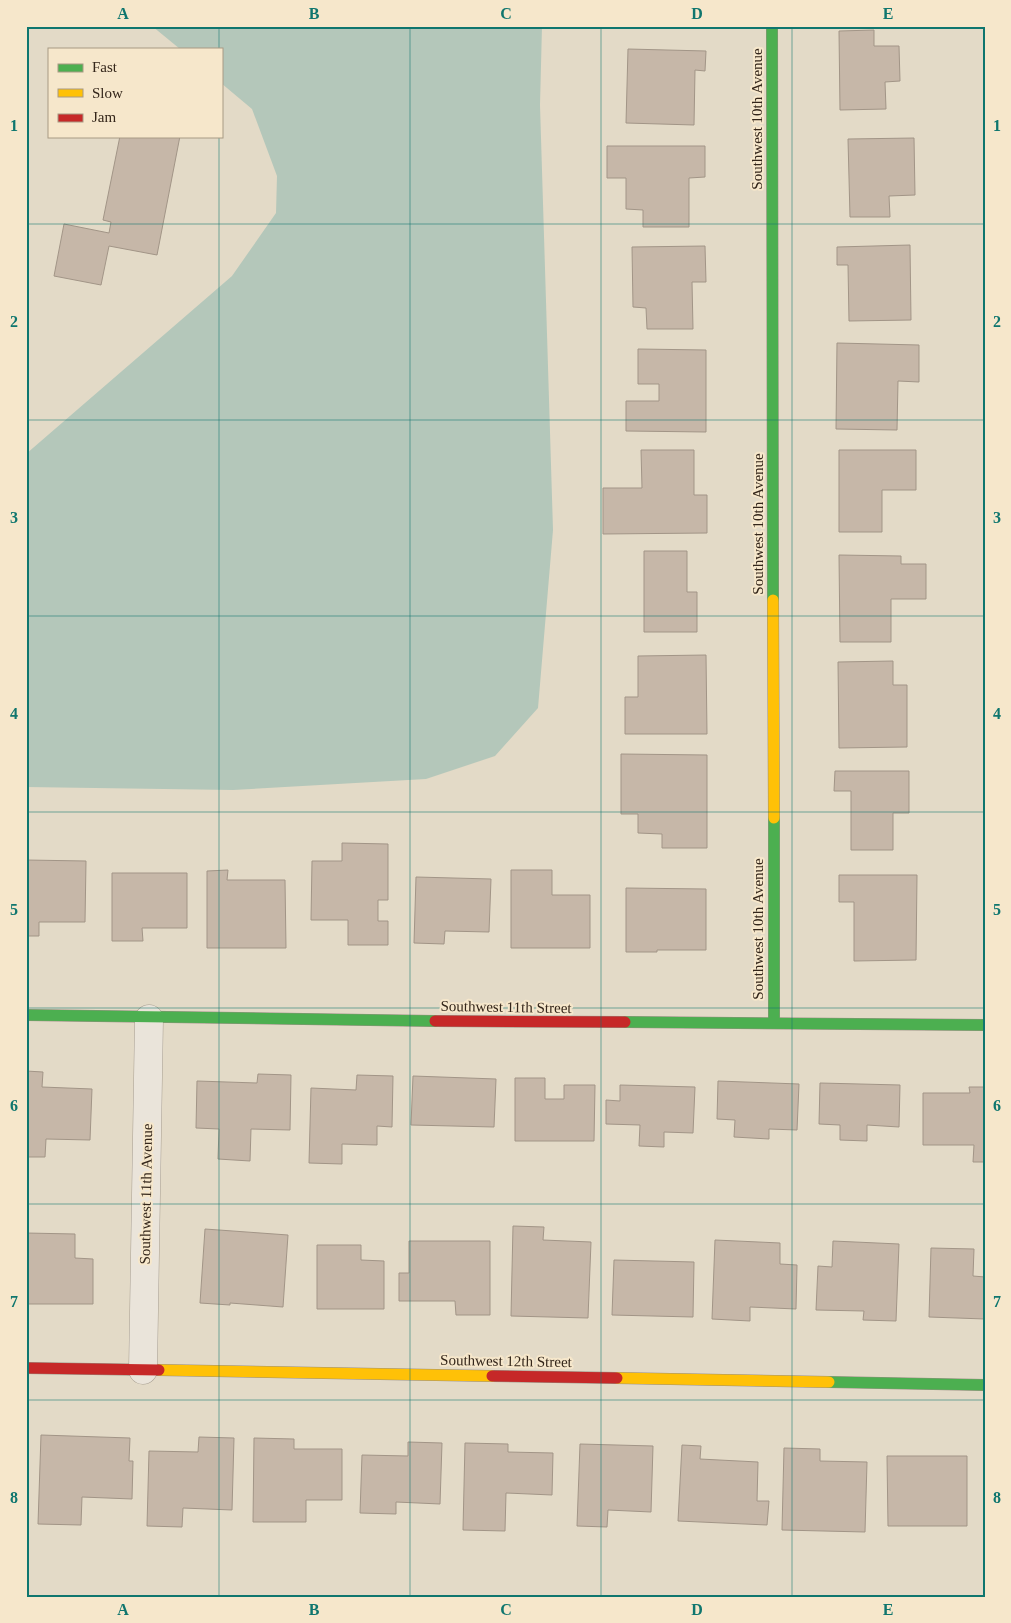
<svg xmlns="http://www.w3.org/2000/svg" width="1011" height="1623" viewBox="0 0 1011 1623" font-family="Georgia,serif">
	<rect width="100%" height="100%" fill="#e3dac7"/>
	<path fill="#b4c7ba" d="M152 26H542L540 105 553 530 538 708 495 756 426 779 233 790 26 787V454L232 276 276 213 277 176 252 109 221 83V49H180Z"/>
	<path fill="#c6b7a8" stroke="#a29587" d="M874 30V46H899L900 81 885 82 886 109 840 110 839 31Z
		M628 49 706 51 705 71 695 70 694 125 626 123Z
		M120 136H180L157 255 109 246 101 285 54 276 64 224 109 233 111 222 103 220Z
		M914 138 915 195 889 196 890 217H850L848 139Z
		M607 146H705V177L689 178V227H643V210L626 209V178H607Z
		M910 245 911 320 849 321 848 265H837V247Z
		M705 246 706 282H692L693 329H647L646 308 633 307 632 247Z
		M837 343 919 345V382L898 381 897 430 836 429Z
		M638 349 706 350V432L626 431V401H659V384H638Z
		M641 450H694V495H707V533L603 534V488H642Z
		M839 450H916V490H882V532H839Z
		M644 551H687V592H697V632H644Z
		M839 555 901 556V564H926V599H891V642H840Z
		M706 655 707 734H625V697H638V656Z
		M893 661V685H907V747L839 748 838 662Z
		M621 754 707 755V848H662V834L638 833V814H621Z
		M835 771H909V813H893V850H851V791H834Z
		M342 843 388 844V900H378V921H388V945H348V920H311L312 861H342Z
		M26 860 86 861 85 922H39V936H26Z
		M228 870 227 880H285L286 948H207V871Z
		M511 870H552V895H590V948H511Z
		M112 873H187V928H142L143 941H112Z
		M839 875H917L916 960 854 961V902H839Z
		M416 877 491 879 489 932 445 931 444 944 414 943Z
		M626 888 706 889V950H657V952H626Z
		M26 1071 43 1072 42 1087 92 1089 90 1140 46 1139 45 1157H26Z
		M258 1074 291 1075 290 1130 251 1129 250 1161 218 1159 219 1129 196 1128 197 1081 257 1083Z
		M357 1075 393 1076 392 1127 377 1126V1145L342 1144V1164L309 1163 311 1088 356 1090Z
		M413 1076 496 1079 494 1127 411 1125Z
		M515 1078H545V1099H564V1085H595L594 1141H515Z
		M718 1081 799 1084 797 1130 769 1129V1139L734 1137 735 1120 717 1119Z
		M820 1083 900 1085 899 1127 867 1125V1141L840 1140V1125L819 1124Z
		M620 1085 695 1087 693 1133 664 1132V1147L639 1146 640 1125 606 1124V1100L620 1101Z
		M969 1087H985V1162H973L974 1145H923V1093H970Z
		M513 1226 544 1227 543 1240 591 1242 588 1318 511 1316Z
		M205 1229 288 1235 283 1307 230 1303V1305L200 1303Z
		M26 1233 75 1234V1258L93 1259V1304H26Z
		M715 1240 780 1243V1264L797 1265 796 1309 750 1307V1321L712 1319Z
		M409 1241H490V1315H456L455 1301H399V1273H409Z
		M833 1241 899 1244 896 1321 863 1320 864 1311 816 1310 818 1266 832 1267Z
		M317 1245H361V1260L384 1261V1309H317Z
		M931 1248 974 1249 973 1276 985 1277V1319L929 1317Z
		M614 1260 694 1262 693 1317 612 1315Z
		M41 1435 130 1438 129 1461H133L132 1499 82 1497 81 1525 38 1524Z
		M199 1437 234 1438 232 1510 183 1508 182 1527 147 1526 149 1451 198 1452Z
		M254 1438 294 1439V1449H342V1500H306V1522H253Z
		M408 1442 442 1443 440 1504 396 1502V1514L360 1513 362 1455 408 1456Z
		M465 1443 508 1444V1452L553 1453 552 1495 506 1493 505 1531 463 1530Z
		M580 1444 653 1446 651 1512 608 1510 607 1527 577 1526Z
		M682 1445 701 1446 700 1459 758 1462 757 1501H769L767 1525 678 1521Z
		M784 1448 820 1449V1461L867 1462 865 1532 782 1530Z
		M887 1456H967V1526H888Z"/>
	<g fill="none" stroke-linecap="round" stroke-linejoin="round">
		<g stroke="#a79e91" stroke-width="29">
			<path id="street" d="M143 1370 149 1019"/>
		</g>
		<g stroke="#978e81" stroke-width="12">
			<path id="fast" d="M772 26 773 600
				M774 818V1022
				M26 1015 435 1021
				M625 1022 985 1025
				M829 1382 985 1385"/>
		</g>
		<g stroke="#978e81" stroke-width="12">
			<path id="slow" d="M773 600 774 818
				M159 1370 492 1376
				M617 1378 829 1382"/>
		</g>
		<g stroke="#978e81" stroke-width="12">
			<path id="jam" d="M435 1021 625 1022
				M26 1368 159 1370
				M492 1376 617 1378"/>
		</g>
		<use href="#street" stroke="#eae4da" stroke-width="28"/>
		<use href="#fast" stroke="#4caf50" stroke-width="11"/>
		<use href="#slow" stroke="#ffc107" stroke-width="11"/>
		<use href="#jam" stroke="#c62828" stroke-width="11"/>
	</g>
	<path fill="none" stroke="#0f766e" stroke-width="1" stroke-opacity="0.55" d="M219 26V49M410 26V1597M601 26V1597M792 26V1597M219 136V1597M26 224H985M26 420H985M26 616H985M26 812H985M26 1008H985M26 1204H985M26 1400H985"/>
	<g text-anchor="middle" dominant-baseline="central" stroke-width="4" stroke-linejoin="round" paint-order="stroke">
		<g font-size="15" fill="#34261a" stroke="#f6e7cb">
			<text transform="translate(757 119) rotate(-90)">Southwest 10th Avenue</text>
			<text transform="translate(758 524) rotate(-90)">Southwest 10th Avenue</text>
			<text transform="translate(758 929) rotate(-90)">Southwest 10th Avenue</text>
			<text transform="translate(506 1007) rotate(1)">Southwest 11th Street</text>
			<text transform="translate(146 1194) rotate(-89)">Southwest 11th Avenue</text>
			<text transform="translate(506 1361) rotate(1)">Southwest 12th Street</text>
		</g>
	</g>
	<rect width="1011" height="1623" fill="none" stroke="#f6e7cb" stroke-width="55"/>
	<rect x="48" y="48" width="175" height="90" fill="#f6e7cb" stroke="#a89a84"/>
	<rect x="58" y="64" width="25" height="8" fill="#4caf50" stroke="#a89a84"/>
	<text x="92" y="72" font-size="15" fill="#34261a">Fast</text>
	<rect x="58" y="89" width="25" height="8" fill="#ffc107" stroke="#a89a84"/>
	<text x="92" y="98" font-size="15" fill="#34261a">Slow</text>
	<rect x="58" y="114" width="25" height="8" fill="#c62828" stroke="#a89a84"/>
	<text x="92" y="122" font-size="15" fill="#34261a">Jam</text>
	<rect x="28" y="28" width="956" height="1568" fill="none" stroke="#0f766e" stroke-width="2"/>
	<g font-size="16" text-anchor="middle" font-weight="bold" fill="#0f766e">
		<text x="123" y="19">A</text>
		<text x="314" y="19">B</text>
		<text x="506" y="19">C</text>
		<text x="697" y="19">D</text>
		<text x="888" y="19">E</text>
		<text x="14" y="131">1</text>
		<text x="997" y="131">1</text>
		<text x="14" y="327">2</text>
		<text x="997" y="327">2</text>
		<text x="14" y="523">3</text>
		<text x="997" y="523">3</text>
		<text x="14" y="719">4</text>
		<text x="997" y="719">4</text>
		<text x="14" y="915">5</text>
		<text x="997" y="915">5</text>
		<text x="14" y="1111">6</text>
		<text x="997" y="1111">6</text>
		<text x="14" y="1307">7</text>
		<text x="997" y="1307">7</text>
		<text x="14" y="1503">8</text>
		<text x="997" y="1503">8</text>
		<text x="123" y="1615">A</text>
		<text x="314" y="1615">B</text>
		<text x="506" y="1615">C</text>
		<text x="697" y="1615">D</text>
		<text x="888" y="1615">E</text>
	</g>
</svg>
